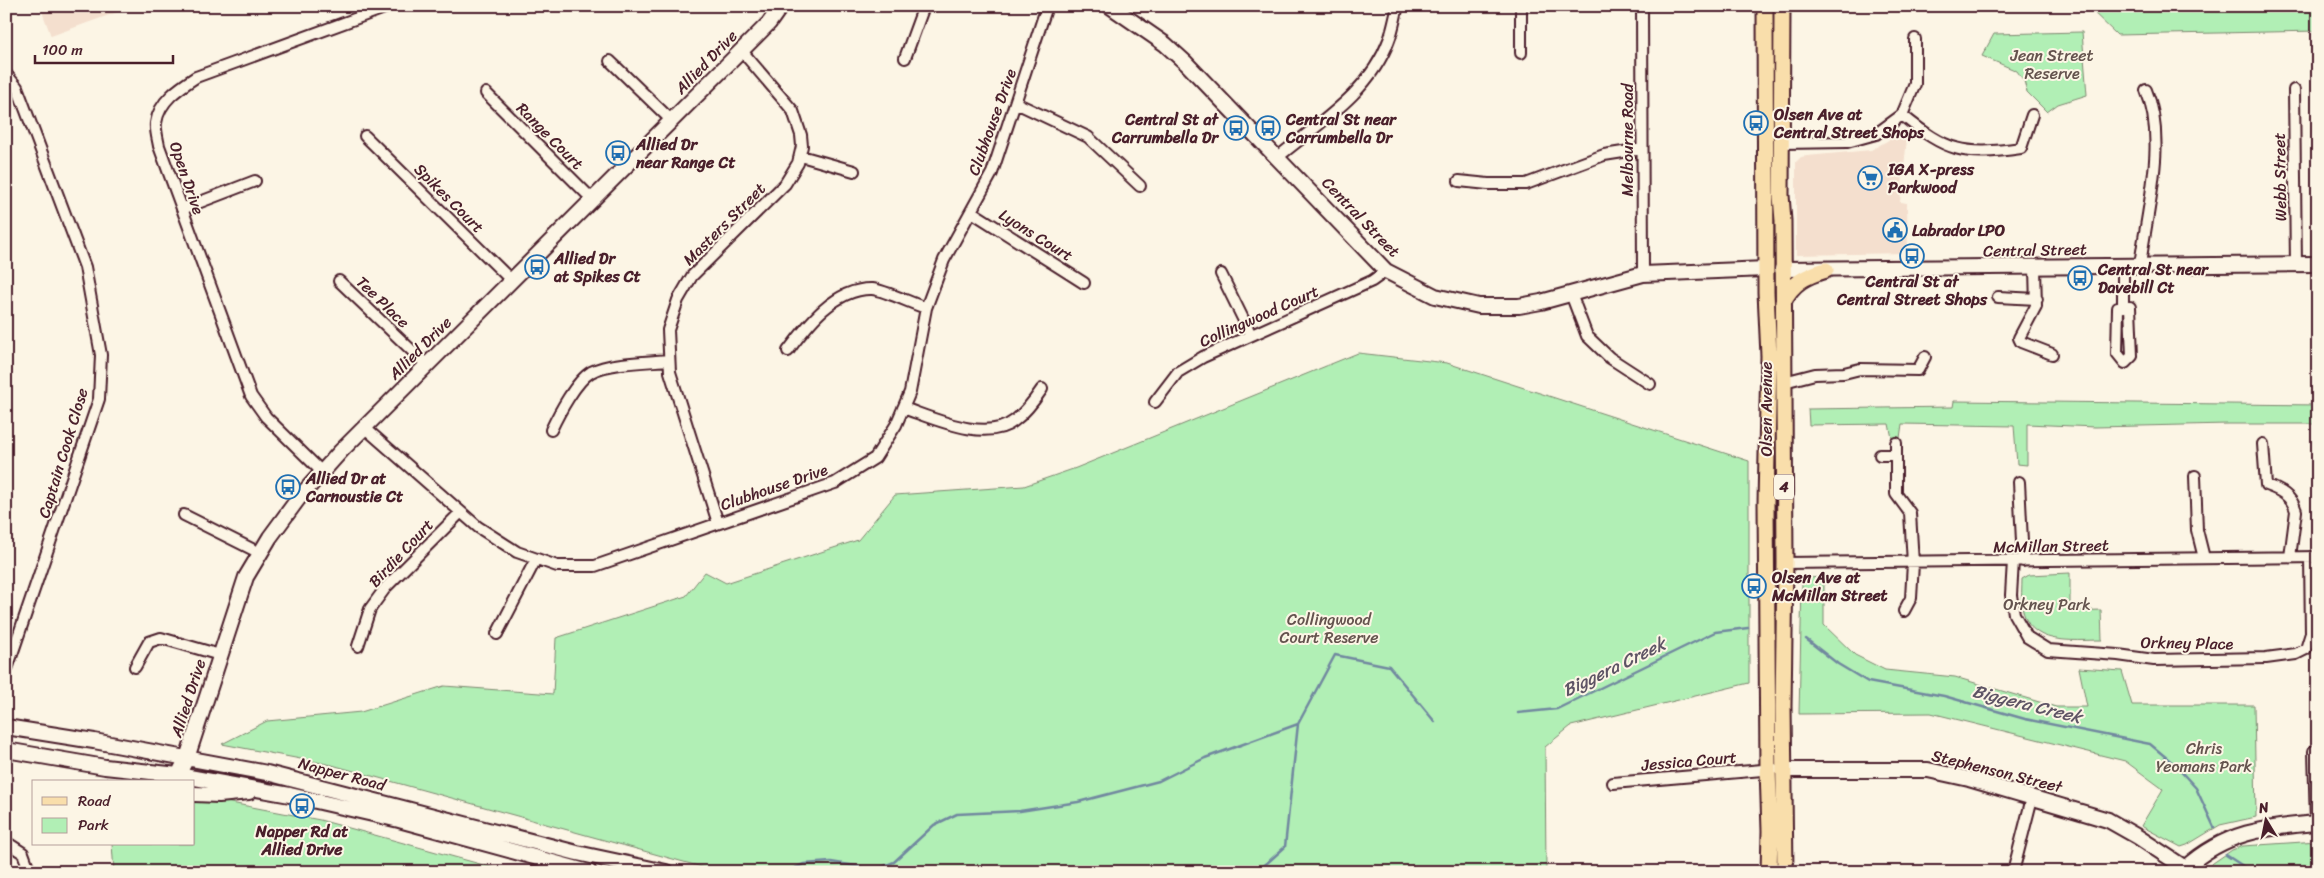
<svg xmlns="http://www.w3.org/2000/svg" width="2324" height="878" viewBox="0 0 2324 878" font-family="Sriracha,sans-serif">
	<rect width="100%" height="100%" fill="#fcf5e5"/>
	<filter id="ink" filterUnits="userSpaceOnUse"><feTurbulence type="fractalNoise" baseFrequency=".02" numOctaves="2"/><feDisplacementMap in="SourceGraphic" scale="10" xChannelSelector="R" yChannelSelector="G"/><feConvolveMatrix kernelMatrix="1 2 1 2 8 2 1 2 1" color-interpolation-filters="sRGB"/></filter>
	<g filter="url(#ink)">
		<path fill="#f4dfce" d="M40 6H134L51 36Z
			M1901 133 1907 139 1900 202 1907 203 1908 253 1796 255V162L1801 157 1807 156 1871 150Z"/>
		<path fill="#b1efb5" stroke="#7e8770" d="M2087 6H2318V31L2117 35Z
			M2082 32 2087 95 2058 104 2047 112 2027 92 2024 81 2017 71 1982 56 1994 34Z
			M1358 353 1447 363 1749 461V683L1571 726 1545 747 1546 872H720L332 765 222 744 267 721 361 712 444 686 553 694 556 638 686 596 705 572 726 583 858 540 895 495 1024 486 1076 468Z
			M1954 401 2318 405V424H2228L2095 427 2027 424V465L2017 464 2014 426 1902 424 1900 438H1892L1889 424 1809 425 1808 409 1953 407Z
			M2070 573V611L2101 610 2102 640C2072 640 2028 647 2022 606 2021 597 2022 588 2022 579L2029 575Z
			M1824 577V625L1855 655 1885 670 1955 677 2056 707H2087L2079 668 2122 671 2132 705H2254L2256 817 2220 825 2187 845 2181 847 2141 826 2163 789 2125 761 1931 713 1799 714 1802 583 1806 578Z
			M194 796 320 820 509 872H114L112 844H194Z
			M2318 841V872H2200L2232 850 2243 846Z"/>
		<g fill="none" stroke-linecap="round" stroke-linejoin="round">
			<path stroke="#71889f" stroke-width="2.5" d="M1806 639 1838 664 1868 682 1944 696 2025 719 2150 744 2174 764 2196 788 2214 827
				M1518 713 1557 709 1715 632 1748 628
				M2226 855 2246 868 2265 872
				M445 872H456
				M786 872 804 864 831 862 868 868 882 867 894 862 934 825 957 814 1020 811 1078 802 1159 781 1205 758 1298 724
				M1257 872 1285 847 1298 724 1335 655 1389 666 1435 722"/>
			<g stroke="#4a1f2b" stroke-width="14">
				<path id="street" d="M1642 6 1643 274
					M1521 53V6
					M905 58 924 6
					M610 61 672 121
					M6 74 17 87 85 267 101 355 99 399 6 672
					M2294 90 2296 265
					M486 93 593 200
					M1016 103 1088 137 1140 186
					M1902 115C1947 152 1964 156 2021 148L2032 115
					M365 136 512 281
					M1782 143 1847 142 1876 134 1902 115 1915 84V39
					M801 156 854 171
					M1278 157C1319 123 1370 92 1389 40 1393 30 1395 17 1398 6
					M1459 181 1488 184H1526L1604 155 1642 149
					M182 209 255 181
					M972 212 1084 283
					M2140 266C2146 213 2168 141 2146 90
					M2123 267V307H2130L2132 356 2125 363 2117 353 2118 308 2123 307
					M2035 268 2036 306 2019 338 2021 342 2052 354
					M1221 274 1251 335
					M339 281 427 365
					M1571 294 1587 336 1610 358 1650 384
					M1998 297 2037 299
					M788 351C807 325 835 288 872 289 884 290 913 304 926 308
					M1784 382 1815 374 1844 373 1860 369 1918 370 1925 357
					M1155 402 1178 372 1203 357 1372 281 1386 271
					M903 408C933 418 986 443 1014 421 1026 412 1034 401 1042 389
					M365 428 478 527 517 552 557 566H595L835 483 875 458 896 425 910 392 926 308 944 260 992 173 1047 6
					M551 430C559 413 576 381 591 372 610 362 648 362 669 360
					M1896 443V494L1910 513 1913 563 1911 598 1904 611
					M2263 444 2266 485C2280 490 2292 496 2296 511L2290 557
					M1880 455H1896
					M322 472 266 417 251 396 159 146C158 140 155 130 156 123 159 101 179 88 196 77L390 6
					M2195 476 2197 530 2204 558
					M2019 482 2023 561
					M184 515 260 553
					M718 523 670 372 668 330 678 300 692 276 785 184 798 163 802 146 801 135 793 111 741 50
					M2013 561 2011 595 2014 614 2027 637 2048 650 2118 655 2154 660 2266 658 2296 654 2306 649 2311 633 2310 557
					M1785 563 2318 557
					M497 634 536 559
					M358 646 370 609 386 587 461 512
					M135 667 149 642 161 638 220 655
					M2314 751 2316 823
					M1613 783 1774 769
					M6 842 23 853 30 872
					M2013 872 2032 798"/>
			</g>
			<g stroke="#4a1f2b" stroke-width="18">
				<path id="secondary" d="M1110 6 1165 44 1186 63 1386 271 1435 296 1479 306H1519L1541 302 1643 274 1766 269
					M1782 269 2318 264
					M6 727 94 741 267 773 577 853 666 872
					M6 750 105 767 178 775 290 795 399 820 589 872
					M1785 770H1928L1969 779 2108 820 2138 837 2185 868C2225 832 2265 827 2318 823
					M178 775 187 758 246 577 270 537 298 499 341 451 769 23 781 6
					M194 794 219 795 249 792"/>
			</g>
			<g stroke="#4a1f2b" stroke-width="19">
				<path id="primary" d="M1765 6 1766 292 1769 356 1766 503 1768 769 1770 831 1769 872
					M1782 6 1781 195 1783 221 1785 563 1783 706 1785 872
					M1783 302C1793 282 1806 276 1826 270"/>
			</g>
			<use href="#street" stroke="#fcf5e5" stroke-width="10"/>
			<use href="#secondary" stroke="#fcf5e5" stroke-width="14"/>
			<use href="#primary" stroke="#f9deab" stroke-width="15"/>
		</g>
	</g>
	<defs>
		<g id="bus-ring" transform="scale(1.25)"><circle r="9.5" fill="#fcf5e5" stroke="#1f6fb2" stroke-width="1.5"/><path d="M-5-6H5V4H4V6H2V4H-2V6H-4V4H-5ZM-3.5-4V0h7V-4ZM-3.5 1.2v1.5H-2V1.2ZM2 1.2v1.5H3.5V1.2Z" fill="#1f6fb2"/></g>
		<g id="supermarket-ring" transform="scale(1.25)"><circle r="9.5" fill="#fcf5e5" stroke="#1f6fb2" stroke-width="1.5"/><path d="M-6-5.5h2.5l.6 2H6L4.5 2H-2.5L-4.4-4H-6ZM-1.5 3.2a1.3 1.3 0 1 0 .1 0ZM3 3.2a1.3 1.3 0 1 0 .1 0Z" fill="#1f6fb2"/></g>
		<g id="civic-ring" transform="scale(1.25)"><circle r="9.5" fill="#fcf5e5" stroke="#1f6fb2" stroke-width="1.5"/><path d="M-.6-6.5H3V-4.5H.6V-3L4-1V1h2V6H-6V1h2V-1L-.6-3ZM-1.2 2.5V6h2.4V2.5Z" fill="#1f6fb2"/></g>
	</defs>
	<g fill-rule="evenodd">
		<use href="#bus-ring" x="1756" y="123"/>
		<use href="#bus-ring" x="1236" y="128"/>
		<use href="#bus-ring" x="1268" y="128"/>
		<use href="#bus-ring" x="618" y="153"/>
		<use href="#supermarket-ring" x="1870" y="178"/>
		<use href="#civic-ring" x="1895" y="230"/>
		<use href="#bus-ring" x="1912" y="256"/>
		<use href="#bus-ring" x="537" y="267"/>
		<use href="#bus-ring" x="2080" y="278"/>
		<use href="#bus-ring" x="288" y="487"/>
		<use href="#bus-ring" x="1754" y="586"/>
		<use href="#bus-ring" x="302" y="806"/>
	</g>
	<g text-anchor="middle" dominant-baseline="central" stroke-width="4" stroke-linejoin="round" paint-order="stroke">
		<rect fill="#fcf5e5" stroke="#7f5f63" stroke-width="1" x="1774" y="474.5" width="20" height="25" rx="4"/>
		<g font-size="15" font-weight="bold" fill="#4a1f2b">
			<text x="1784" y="487">4</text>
		</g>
		<g font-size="16" fill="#64534e" stroke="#fcf5e5">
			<text x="2052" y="55">Jean Street<tspan x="2052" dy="18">Reserve</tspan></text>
			<text x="2047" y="604">Orkney Park</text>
			<text x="1329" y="619">Collingwood<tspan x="1329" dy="18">Court Reserve</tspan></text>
			<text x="2204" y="748">Chris<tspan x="2204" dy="18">Yeomans Park</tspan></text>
		</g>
		<g font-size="16" fill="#4a1f2b" stroke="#fcf5e5">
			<text transform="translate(706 62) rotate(-46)">Allied Drive</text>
			<text transform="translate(992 122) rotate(-70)">Clubhouse Drive</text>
			<text transform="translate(550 136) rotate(45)">Range Court</text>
			<text transform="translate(1627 140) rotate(-90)">Melbourne Road</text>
			<text transform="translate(2280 177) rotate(-91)">Webb Street</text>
			<text transform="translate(187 178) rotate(71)">Open Drive</text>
			<text transform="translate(449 198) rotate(45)">Spikes Court</text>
			<text transform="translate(1361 217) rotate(46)">Central Street</text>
			<text transform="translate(724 224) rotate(-45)">Masters Street</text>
			<text transform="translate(1036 235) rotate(32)">Lyons Court</text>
			<text transform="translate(2035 250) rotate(-1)">Central Street</text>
			<text transform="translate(383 302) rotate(44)">Tee Place</text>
			<text transform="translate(1259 316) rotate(-24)">Collingwood Court</text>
			<text transform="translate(420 348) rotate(-45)">Allied Drive</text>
			<text transform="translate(1766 409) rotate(-90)">Olsen Avenue</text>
			<text transform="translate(63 453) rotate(-73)">Captain Cook Close</text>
			<text transform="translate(774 487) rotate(-19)">Clubhouse Drive</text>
			<text transform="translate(2051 546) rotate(-1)">McMillan Street</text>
			<text transform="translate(401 553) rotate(-47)">Birdie Court</text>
			<text transform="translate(2187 643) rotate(1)">Orkney Place</text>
			<text transform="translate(188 698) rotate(-72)">Allied Drive</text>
			<text transform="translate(1689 761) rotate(-5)">Jessica Court</text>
			<text transform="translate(1997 771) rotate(14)">Stephenson Street</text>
			<text transform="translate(342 774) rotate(15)">Napper Road</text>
		</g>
		<g font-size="16" font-weight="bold" fill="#4a1f2b" stroke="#fcf5e5" text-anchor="start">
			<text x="1774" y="114">Olsen Ave at<tspan x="1774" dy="18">Central Street Shops</tspan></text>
			<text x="1218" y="119" text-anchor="end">Central St at<tspan x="1218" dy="18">Carrumbella Dr</tspan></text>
			<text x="1286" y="119">Central St near<tspan x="1286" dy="18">Carrumbella Dr</tspan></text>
			<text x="636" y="144">Allied Dr<tspan x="636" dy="18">near Range Ct</tspan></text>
			<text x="1888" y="169">IGA X-press<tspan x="1888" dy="18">Parkwood</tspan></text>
			<text x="1912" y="230">Labrador LPO</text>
			<text x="554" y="258">Allied Dr<tspan x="554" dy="18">at Spikes Ct</tspan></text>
			<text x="2098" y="269">Central St near<tspan x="2098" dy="18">Davebill Ct</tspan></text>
			<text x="1912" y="281" text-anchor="middle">Central St at<tspan x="1912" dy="18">Central Street Shops</tspan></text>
			<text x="306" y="478">Allied Dr at<tspan x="306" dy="18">Carnoustie Ct</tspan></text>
			<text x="1772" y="577">Olsen Ave at<tspan x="1772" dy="18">McMillan Street</tspan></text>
			<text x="302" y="831" text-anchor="middle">Napper Rd at<tspan x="302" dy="18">Allied Drive</tspan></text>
		</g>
		<g font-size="18" font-style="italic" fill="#5e5465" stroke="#fcf5e5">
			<text transform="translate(1614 667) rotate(-26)">Biggera Creek</text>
			<text transform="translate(2027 704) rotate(14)">Biggera Creek</text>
		</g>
	</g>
	<rect width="2324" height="878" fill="none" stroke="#fcf5e5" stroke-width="25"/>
	<rect x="12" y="12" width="2299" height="853" fill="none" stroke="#4a1f2b" stroke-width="2" filter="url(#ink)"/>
	<rect x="32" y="780" width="162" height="65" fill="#fcf5e5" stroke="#b59f9b"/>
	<rect x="42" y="797" width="25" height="8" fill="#f9deab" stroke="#b59f9b"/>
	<text x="78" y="806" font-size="15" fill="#4a1f2b">Road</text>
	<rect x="42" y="818" width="25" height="15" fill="#b1efb5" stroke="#b59f9b"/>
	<text x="78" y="830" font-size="15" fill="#4a1f2b">Park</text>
	<g transform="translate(2266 820) rotate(350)" stroke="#fcf5e5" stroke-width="4" paint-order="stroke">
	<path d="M0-4L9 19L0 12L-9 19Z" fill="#4a1f2b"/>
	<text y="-8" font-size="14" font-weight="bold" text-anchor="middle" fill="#4a1f2b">N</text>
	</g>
	<path d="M35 55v8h138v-8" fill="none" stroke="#4a1f2b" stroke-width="2.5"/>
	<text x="42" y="55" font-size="15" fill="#4a1f2b" stroke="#fcf5e5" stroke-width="4" paint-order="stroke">100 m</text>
</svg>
